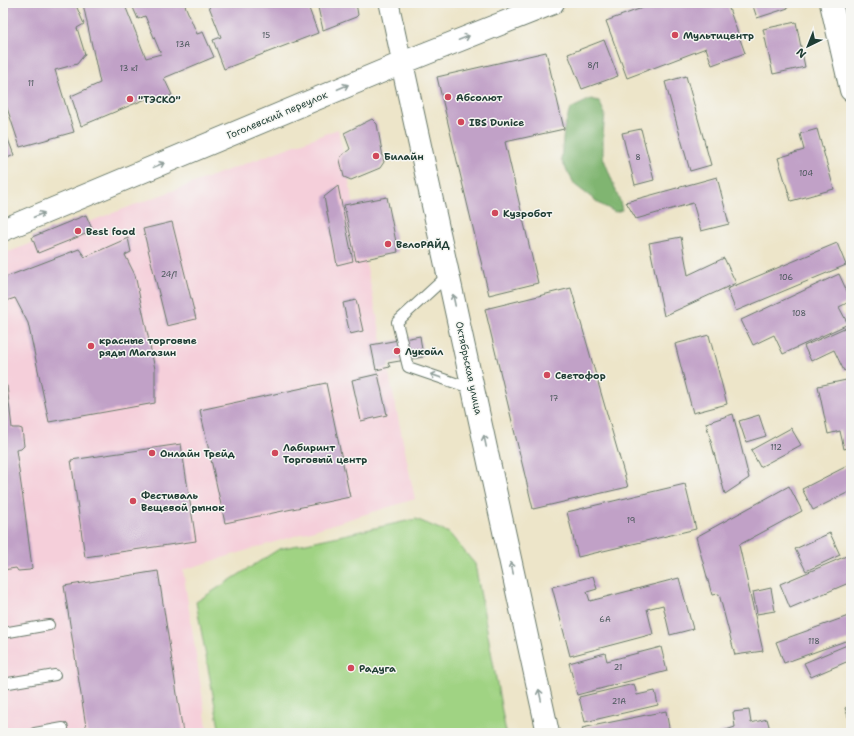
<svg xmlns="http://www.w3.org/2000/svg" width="854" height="736" viewBox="0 0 854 736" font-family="'Shantell Sans',sans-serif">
	<rect width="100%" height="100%" fill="#f6f6f2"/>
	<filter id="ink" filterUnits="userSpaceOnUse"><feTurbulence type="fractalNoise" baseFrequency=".025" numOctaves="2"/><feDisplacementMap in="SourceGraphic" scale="8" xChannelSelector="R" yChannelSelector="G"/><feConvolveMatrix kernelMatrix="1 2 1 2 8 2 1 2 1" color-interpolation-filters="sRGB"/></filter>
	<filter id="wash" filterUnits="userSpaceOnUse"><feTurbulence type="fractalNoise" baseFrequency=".012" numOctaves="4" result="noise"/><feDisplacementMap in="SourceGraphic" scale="16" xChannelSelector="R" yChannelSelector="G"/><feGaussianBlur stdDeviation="0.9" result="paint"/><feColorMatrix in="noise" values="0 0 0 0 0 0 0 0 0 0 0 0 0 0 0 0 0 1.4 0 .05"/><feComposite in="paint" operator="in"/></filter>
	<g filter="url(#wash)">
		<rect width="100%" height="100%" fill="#ede5c9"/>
		<path fill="#f5cfda" d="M338 129 415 499 183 570 208 733H3V254Z"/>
		<path fill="#a0d383" stroke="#60885c" d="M416 519 449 533 475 564 506 733H220L196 602 279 549Z"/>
		<path fill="#80b571" stroke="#507952" d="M591 99 599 101 605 114 603 134V157L620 201 622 210 615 212 600 204 575 185 561 160 564 129 570 109Z"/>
		<g id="blocks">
			<path fill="#c1a1c7" d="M3 3H75L84 24 77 28 85 54 77 64 55 70 74 132 20 147 3 96Z
				M85 3H124L146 58 161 54 145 16 138 19 131 3H184L197 34 203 32 214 57 164 78 172 95 155 102 153 96 81 126 71 96 100 83 83 4Z
				M210 3H307L318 33 224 69 213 40 221 37 208 4Z
				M317 3H356L358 15 356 17 323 30Z
				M451 3H464L456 6Z
				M656 3H727L745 53 712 65 706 48 627 78 606 21Z
				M752 3H787L788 8 757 18Z
				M796 22 805 67 773 74 763 29Z
				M604 40 618 76 582 89 568 54Z
				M546 52 564 129 505 142 538 283 489 295 437 77Z
				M686 76 711 165 690 171 665 82Z
				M372 119 377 124 384 162 380 168 351 180 344 177 340 160 341 156 350 149 344 133Z
				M641 129 654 180 635 185 622 133Z
				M817 129 834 189 791 201 778 158 804 150 800 134Z
				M6 134 14 155 3 160V135Z
				M717 177 729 224 701 231 693 203 636 219 626 202Z
				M338 186 353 261 337 265 324 197Z
				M387 197 398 252 356 261 344 205Z
				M86 215 93 231 38 253 32 237Z
				M172 222 196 319 167 326 143 229Z
				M681 237 688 275 724 258 736 283 664 316 649 243Z
				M128 238 131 252 125 255 135 275 155 369V403L49 422 28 323 15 298 3 302V278L79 249 85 257Z
				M837 243 846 265 736 311 727 289Z
				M839 274 851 300V301L839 307 848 324 783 354 774 335 753 345 741 320Z
				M571 288 628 487 533 509 485 309Z
				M356 300 363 331 350 334 343 303Z
				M851 325V367L844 371 834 350 811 361 804 346Z
				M709 335 727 404 693 413 675 344Z
				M420 336 423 357 388 363 390 367 376 370 371 345Z
				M378 374 387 415 361 421 352 380Z
				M851 379V447L844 449 840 431 828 434 818 386Z
				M3 382 7 386 12 428H19L22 429 24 446 21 449 16 450 25 512 32 568 30 570 18 571 16 568 3 570Z
				M326 383 350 497 225 523 200 410Z
				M733 414 749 478 725 494 706 423Z
				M759 415 766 436 746 442 739 421Z
				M791 428 801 445 760 467 751 450Z
				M181 444 196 541 85 557 71 460Z
				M851 464V491L813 510 802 489Z
				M685 484 696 529 578 557 567 512Z
				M789 486 802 511 739 545 763 651 735 655 719 594 712 595 696 537Z
				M830 533 840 555 806 571 795 549Z
				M851 554V582L790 608 780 584Z
				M158 571 183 733H87L64 586Z
				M593 576 597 589 587 592 590 601 679 578 693 629 670 635 663 605 647 609 653 634 570 656 552 587Z
				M771 588 775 611 757 614 753 592Z
				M851 615V639L784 663 776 642Z
				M847 645 851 652V660L811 677 804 663Z
				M661 647 667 671 577 695 569 663 605 653 607 661Z
				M634 684 637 695 655 691 658 705 585 722 579 697Z
				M851 705V725L845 708Z
				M749 710 751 723 767 719 771 733H717L735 727 733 712Z
				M666 711 670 733H583L582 728Z"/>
		</g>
	</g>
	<g filter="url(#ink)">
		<use href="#blocks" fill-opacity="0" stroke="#677868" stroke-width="1"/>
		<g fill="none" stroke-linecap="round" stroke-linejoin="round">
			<g stroke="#677868" stroke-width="12">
				<path id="service" d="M448 275 397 322 408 367 473 389
					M3 633 49 625
					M3 684 55 675
					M35 733 63 728"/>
			</g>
			<g stroke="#677868" stroke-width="21">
				<path id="minor" d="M389 3 402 63"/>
			</g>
			<g stroke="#677868" stroke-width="24">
				<path id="tertiary" d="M402 63 548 733"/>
			</g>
			<g stroke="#677868" stroke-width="24">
				<path id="secondary" d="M831 3 851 90
					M3 230 402 63 553 3"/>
			</g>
			<use href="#service" stroke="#fff" stroke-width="10"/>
			<use href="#minor" stroke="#fff" stroke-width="19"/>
			<use href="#tertiary" stroke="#fff" stroke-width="22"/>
			<use href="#secondary" stroke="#fff" stroke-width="22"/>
		</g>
		<defs><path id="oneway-shaft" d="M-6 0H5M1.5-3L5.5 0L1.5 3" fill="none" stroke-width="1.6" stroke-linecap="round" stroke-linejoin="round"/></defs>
		<g stroke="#8f9e9a">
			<use href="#oneway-shaft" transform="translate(464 38) rotate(-22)"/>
			<use href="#oneway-shaft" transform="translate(343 87) rotate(-23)"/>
			<use href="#oneway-shaft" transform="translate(159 165) rotate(-23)"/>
			<use href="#oneway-shaft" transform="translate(39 215) rotate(-23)"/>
			<use href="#oneway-shaft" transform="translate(454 300) rotate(-102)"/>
			<use href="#oneway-shaft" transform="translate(436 376) rotate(-161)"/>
			<use href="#oneway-shaft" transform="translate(485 441) rotate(-102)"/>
			<use href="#oneway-shaft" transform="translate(512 568) rotate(-102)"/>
			<use href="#oneway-shaft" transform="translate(540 695) rotate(-102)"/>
		</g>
	</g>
	<g fill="#d1495b" stroke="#f6f6f2" stroke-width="1.5">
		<circle cx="675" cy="35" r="4"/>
		<circle cx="448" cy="97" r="4"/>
		<circle cx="130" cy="99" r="4"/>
		<circle cx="461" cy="122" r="4"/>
		<circle cx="376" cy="156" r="4"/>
		<circle cx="495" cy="213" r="4"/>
		<circle cx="78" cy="231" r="4"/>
		<circle cx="388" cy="244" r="4"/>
		<circle cx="91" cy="346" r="4"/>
		<circle cx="397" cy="351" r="4"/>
		<circle cx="547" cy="375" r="4"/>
		<circle cx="152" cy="453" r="4"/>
		<circle cx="275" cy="453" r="4"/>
		<circle cx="133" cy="501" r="4"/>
		<circle cx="351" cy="668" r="4"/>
	</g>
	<g text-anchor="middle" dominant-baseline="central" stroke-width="3" stroke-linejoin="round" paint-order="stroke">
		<g font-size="8" fill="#485659">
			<text x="266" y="35">15</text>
			<text x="183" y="44">13А</text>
			<text x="593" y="65">8/1</text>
			<text x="129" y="68">13 к1</text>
			<text x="31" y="83">11</text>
			<text x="638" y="157">8</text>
			<text x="806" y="173">104</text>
			<text x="169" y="274">24/1</text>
			<text x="786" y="277">106</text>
			<text x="799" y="313">108</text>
			<text x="554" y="398">17</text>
			<text x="776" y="447">112</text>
			<text x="631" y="520">19</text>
			<text x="605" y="619">6А</text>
			<text x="814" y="641">118</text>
			<text x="618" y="667">21</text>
			<text x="619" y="701">21А</text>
		</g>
		<g font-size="10" font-weight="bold" fill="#1f3d34" stroke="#f6f6f2" text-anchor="start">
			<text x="683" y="35">Мультицентр</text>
			<text x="456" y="97">Абсолют</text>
			<text x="138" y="99">"ТЭСКО"</text>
			<text x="469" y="122">IBS Dunice</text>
			<text x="384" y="156">Билайн</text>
			<text x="503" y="213">Кузробот</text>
			<text x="86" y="231">Best food</text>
			<text x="396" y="244">ВелоРАЙД</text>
			<text x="99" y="340">красные торговые<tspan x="99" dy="12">ряды Магазин</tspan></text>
			<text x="405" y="351">Лукойл</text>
			<text x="555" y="375">Светофор</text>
			<text x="283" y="447">Лабиринт<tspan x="283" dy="12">Торговый центр</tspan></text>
			<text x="160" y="453">Онлайн Трейд</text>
			<text x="141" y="495">Фестиваль<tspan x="141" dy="12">Вещевой рынок</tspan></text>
			<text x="359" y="668">Радуга</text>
		</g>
		<g font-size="10" fill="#1f3d34" stroke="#f6f6f2">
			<text transform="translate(277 115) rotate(-23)">Гоголевский переулок</text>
			<text transform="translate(469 368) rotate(78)">Октябрьская улица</text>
		</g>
	</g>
	<rect width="854" height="736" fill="none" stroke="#f6f6f2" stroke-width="16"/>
	<g transform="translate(808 46) rotate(223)" stroke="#f6f6f2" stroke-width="3" paint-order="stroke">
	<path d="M0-3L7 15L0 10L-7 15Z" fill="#1f3d34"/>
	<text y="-6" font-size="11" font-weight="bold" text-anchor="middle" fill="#1f3d34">N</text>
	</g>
</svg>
